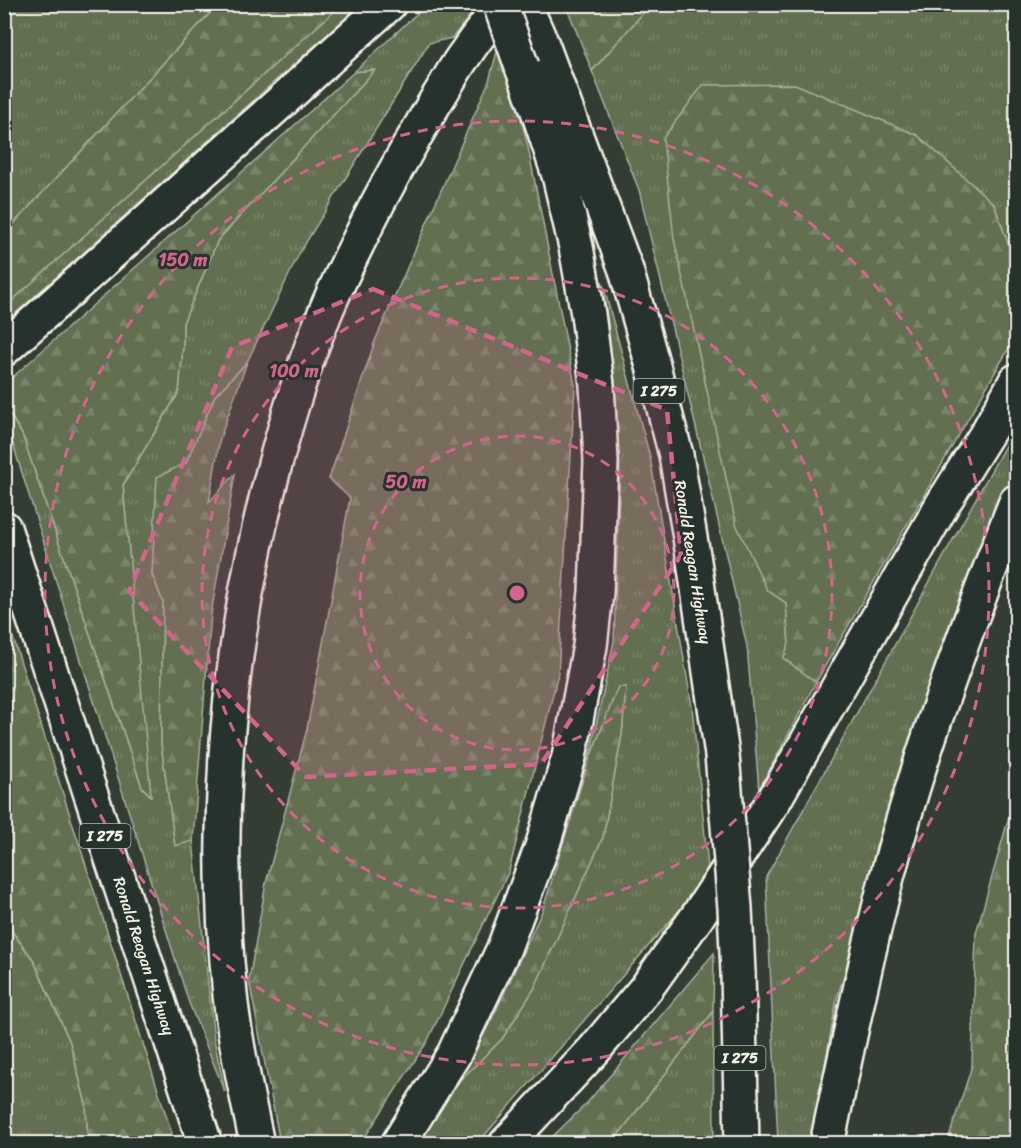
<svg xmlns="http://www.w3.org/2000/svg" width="1021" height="1148" viewBox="0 0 1021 1148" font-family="Sriracha,sans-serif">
	<defs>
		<pattern id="grass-tufts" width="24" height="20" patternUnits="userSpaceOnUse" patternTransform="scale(1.5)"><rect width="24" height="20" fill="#627051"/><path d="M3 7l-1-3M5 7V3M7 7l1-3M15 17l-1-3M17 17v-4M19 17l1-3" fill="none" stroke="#79856a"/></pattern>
		<pattern id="forest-firs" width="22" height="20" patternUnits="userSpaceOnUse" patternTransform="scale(1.5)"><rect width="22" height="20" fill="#627051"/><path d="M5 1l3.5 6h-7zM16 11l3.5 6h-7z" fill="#79856a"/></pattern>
	</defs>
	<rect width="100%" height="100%" fill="#333d34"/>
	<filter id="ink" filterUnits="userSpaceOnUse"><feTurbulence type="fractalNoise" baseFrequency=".0167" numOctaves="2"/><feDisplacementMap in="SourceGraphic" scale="12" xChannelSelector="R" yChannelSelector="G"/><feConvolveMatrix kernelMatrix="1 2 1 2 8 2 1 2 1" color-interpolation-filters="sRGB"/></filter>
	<g filter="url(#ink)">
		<path fill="url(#grass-tufts)" stroke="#abb09c" stroke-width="1.5" d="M5 5H217L212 11 5 233Z
			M341 5H360L5 323 4 307Z
			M426 5H479L452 38 429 43 300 252 247 362 215 396 186 463 152 574 163 602 161 743 175 845 193 841 214 1039 225 1092 189 1003 5 419 4 406 22 434 142 787 150 795 123 485 179 392 183 346V323L218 240 375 70 354 72Z
			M650 5H1016V266L994 204 767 590 786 603 789 644 784 658 816 682 759 790 747 646 709 482 639 190 592 71Z
			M602 281 650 457 692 707 708 866 696 891 478 1143 417 1144 460 1080 502 1039 534 989 603 837 622 734 626 687H618L588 763 614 641 620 465Z
			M1016 426V469L917 724 837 999 811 1143H778L766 877Z
			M4 922 33 959 70 1042 86 1104 88 1143 10 1144 5 1142Z
			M713 1012 714 1143H612Z"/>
		<path fill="url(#forest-firs)" stroke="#abb09c" stroke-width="1.5" d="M217 4 341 5 5 307V233L212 11Z
			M566 5H650L592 71Z
			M501 37 528 147 575 386 558 674 509 871 427 1042 361 1143H280L249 980 266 883 307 729 350 498 329 479 375 341 489 81Z
			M375 70 218 240 183 323V346L179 392 123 485 151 796 142 787 22 434 5 406V384L354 72Z
			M795 84 917 135 994 204 1016 266V336L816 682 783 658 789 644 786 603 767 590 736 524 674 239 663 138 703 85Z
			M247 362 220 438 209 502 235 474 211 614 193 841 175 846 161 743 163 602 152 574 157 477 186 463 215 396Z
			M5 613 175 1143H88L86 1104 70 1042 33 959 5 922Z
			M618 687H626L622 734 603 837 534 989 502 1039 460 1080 496 1011 543 909 588 763Z
			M1016 792V1143H947L972 1066 976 933Z
			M714 953 713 1012 612 1143H546L587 1103Z"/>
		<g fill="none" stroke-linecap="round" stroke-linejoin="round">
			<g stroke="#f4f1e8" stroke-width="38">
				<path id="highway" d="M524 4 541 42 626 270 653 366 676 455 694 561 722 755
					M4 349 241 137C291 95 338 48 389 4
					M4 528 205 1144
					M738 973 742 1144
					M257 1144C247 1095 235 1044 230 995 212 819 228 639 274 468 288 415 304 363 325 313 338 281 354 251 369 220 390 179 413 139 437 99 447 84 455 67 466 53 477 36 490 21 502 4
					M398 1144 454 1054 504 948 543 844 569 757 590 646 596 592 601 461 597 385 588 314 576 247 559 175 538 111 522 67
					M506 1144 594 1050 647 987 697 917 773 802 942 505 989 430 1016 381
					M827 1144C846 1054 864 965 887 877 921 749 968 624 1016 502"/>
			</g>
			<use href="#highway" stroke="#26332d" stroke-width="33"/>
			<g stroke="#f4f1e8" stroke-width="38" stroke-linecap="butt">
				<path id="highway-bridge" d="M500 4 522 67
					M722 755 735 908 738 973"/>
			</g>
			<use href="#highway-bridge" stroke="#26332d" stroke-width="33"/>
		</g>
	</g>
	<path fill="#d4648c" fill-opacity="0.2" stroke="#d4648c" stroke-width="4.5" stroke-dasharray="12 8" stroke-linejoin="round" d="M373 289 667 410 681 555 541 764 306 777 129 591 232 347Z"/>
	<g fill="none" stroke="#d4648c" stroke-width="3" stroke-dasharray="10 8">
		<circle cx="517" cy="593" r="157"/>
		<circle cx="517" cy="593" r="315"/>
		<circle cx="517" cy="593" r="472"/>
	</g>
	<g text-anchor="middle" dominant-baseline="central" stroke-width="6" stroke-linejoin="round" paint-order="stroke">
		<g fill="#26332d" stroke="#b6b8b0" stroke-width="1.5">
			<rect x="633.5" y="379" width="51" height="24" rx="4.5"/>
			<rect x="79.5" y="824" width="51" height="24" rx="4.5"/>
			<rect x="714.5" y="1046" width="51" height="24" rx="4.5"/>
		</g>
		<g font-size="15" font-weight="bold" fill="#f4f1e8">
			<text x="659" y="391">I 275</text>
			<text x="105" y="836">I 275</text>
			<text x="740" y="1058">I 275</text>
		</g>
		<g font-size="16" fill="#f4f1e8" stroke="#26332d">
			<text transform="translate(693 562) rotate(81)">Ronald Reagan Highway</text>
			<text transform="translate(144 956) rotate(72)">Ronald Reagan Highway</text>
		</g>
	</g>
	<circle cx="517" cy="593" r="9" fill="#d4648c" stroke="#26332d" stroke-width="3"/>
	<g font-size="18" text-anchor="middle" font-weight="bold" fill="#d4648c" stroke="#26332d" stroke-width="6" stroke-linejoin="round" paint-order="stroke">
		<text x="183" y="266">150 m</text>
		<text x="294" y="377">100 m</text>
		<text x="406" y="488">50 m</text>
	</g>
	<rect width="1021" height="1148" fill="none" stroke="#26332d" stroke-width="24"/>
	<rect x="12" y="12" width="997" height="1124" fill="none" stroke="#f4f1e8" stroke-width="2" filter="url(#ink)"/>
</svg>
